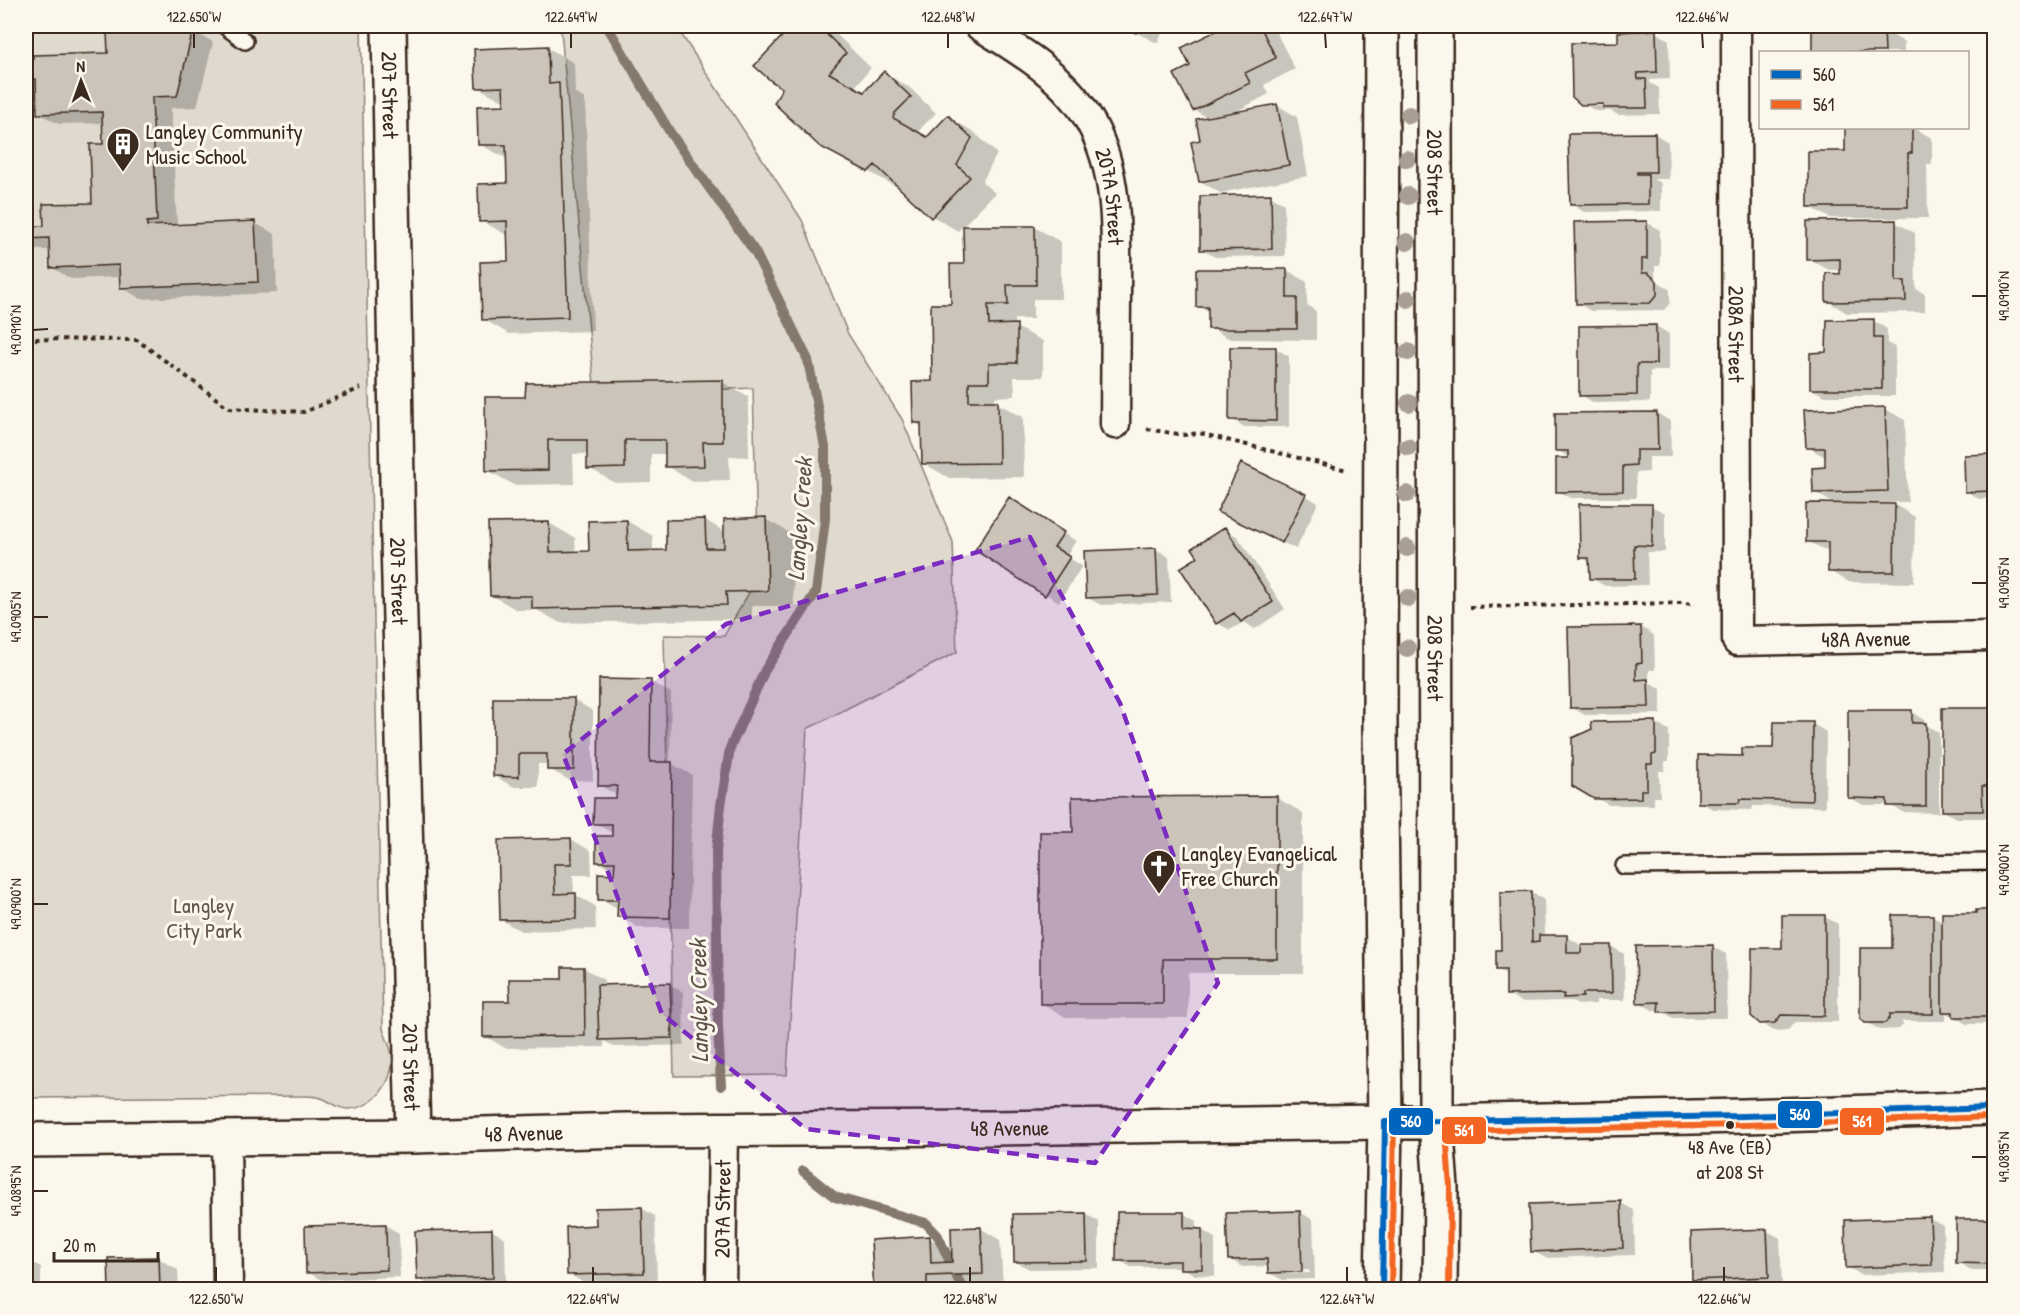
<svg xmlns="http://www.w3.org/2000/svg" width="2020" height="1315" viewBox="0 0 2020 1315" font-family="'Patrick Hand',sans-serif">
	<rect width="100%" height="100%" fill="#fbf7ec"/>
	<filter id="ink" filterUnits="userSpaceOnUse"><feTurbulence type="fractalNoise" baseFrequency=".0167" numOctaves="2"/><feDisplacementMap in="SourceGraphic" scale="12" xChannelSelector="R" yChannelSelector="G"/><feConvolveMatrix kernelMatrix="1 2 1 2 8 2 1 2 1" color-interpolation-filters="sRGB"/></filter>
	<g filter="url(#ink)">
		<path fill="#dfd9ce" stroke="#8d8276" stroke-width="1.5" d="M26 26H361L383 1029C386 1038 391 1047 392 1056 394 1082 375 1108 348 1109 339 1109 334 1104 326 1100 319 1096 311 1096 303 1096L26 1098Z
			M545 26H676L802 220 848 334 902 419 953 542 957 652 807 729 787 1075 674 1076 664 635 724 636 758 577 753 388 595 395 561 31Z"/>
		<path fill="#0003" fill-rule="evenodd" d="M731 26H747L739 30Z
			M794 26H824L831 29 871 68 854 88 864 94 884 73 910 88 936 113 921 128 919 134 927 139 948 117 974 132 997 154 982 182 995 193 958 231 932 216 898 183 895 186 847 160 784 87 756 66Z
			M1123 26H1166L1157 43Z
			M1230 26H1273L1295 69 1264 85 1269 94 1233 113 1277 105 1297 117 1308 176 1220 193 1200 181 1201 141 1208 118 1194 110 1192 67 1184 49Z
			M1578 26H1644V29L1585 30Z
			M1813 30H1884L1904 42V52H1813Z
			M193 31 213 42 197 107 171 108 177 226 255 223 275 234 277 293 141 299 121 287V277L71 279 51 267V250H35L26 244V229L46 228 94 204 105 145 104 123 59 124 38 113V90L26 91V61L109 54 108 33Z
			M1656 32 1669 40 1670 79 1650 80V83L1659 88 1660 114 1618 115 1611 111H1596L1587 106H1610V103H1585V105L1582 103 1620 43Z
			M548 48 574 63 575 93 585 99 593 331 509 334 483 319 509 263V236L481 221 509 184 508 159 479 144 505 107V102L477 87Z
			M1847 128H1914L1932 138V164H1927L1928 218H1830L1810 207 1847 152Z
			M1655 134 1668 142 1669 179H1653L1661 183V211L1584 212 1571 204Z
			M1270 196 1284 204 1285 256 1215 257 1202 249Z
			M1646 222 1660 230V266H1655V279L1670 290V303L1664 310 1591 311 1577 303Z
			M1895 222 1915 233 1916 289 1925 294V312L1847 313 1827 301 1841 275V270H1829L1809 259Z
			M1034 227 1061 242V299H1033V319H1014V326L1043 341V377H1014L1015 396 995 397V402L1023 417 1024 477 949 478 923 463V427L915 423 933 383 953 305 965 266Z
			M1287 270 1307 282V305L1316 311V340L1230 339 1210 328V313L1198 306Z
			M1874 321 1887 329V343L1895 347V396H1825L1811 389 1828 354Z
			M1656 326 1669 334V371H1650V402L1594 403 1581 395Z
			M1276 349 1289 356V427H1244L1231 419Z
			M722 382 748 397 749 457 729 456 730 480 692 481 666 466V454H651V482L615 483 589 468V454H573L574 484 514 485 487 470 527 398Z
			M1885 409 1905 420 1908 502 1877 503V505H1895L1915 517 1914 583 1849 582 1829 571V552L1807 541 1836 505 1814 492 1827 468V458L1807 447Z
			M1657 413 1670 421 1671 457H1649V472L1636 473V498H1571L1558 491 1572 459 1557 450Z
			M1994 455V498L1979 499 1966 491 1965 456Z
			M1305 495 1318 503 1296 549 1232 519Z
			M1651 506 1665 513V552H1647L1648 585 1605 586 1591 578V563L1581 557Z
			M1023 507 1076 541 1066 556 1082 566 1059 602 1046 594Z
			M765 519 792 534 794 606H752V619L560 623 537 610H517L491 595 490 525 549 523 575 538 576 553 590 552 589 522 627 521 653 536V551H668L705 520 725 532Z
			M1225 529 1238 537 1285 609 1255 629 1244 622 1230 630 1217 623 1200 557Z
			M1156 549 1169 557 1171 602 1101 605 1088 598Z
			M1641 627 1654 635 1655 670H1649V682L1661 689V714L1585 715 1571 707Z
			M651 682 671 693 670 763 692 775 689 928H639L619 916V910L599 899 616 875V872L597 861 614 838V834L595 823 618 800V796L599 785Z
			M573 699 593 711V781L569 780 549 769V764H538V787H514L494 776Z
			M1992 709 1994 711V818H1957L1943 811Z
			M1912 712 1925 720V724L1939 733V813L1902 812 1890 805H1863L1849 797Z
			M1655 723 1669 730V761H1665V771H1659L1660 797H1654V805H1609L1573 785Z
			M1813 724 1826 732 1825 807 1753 806 1752 810 1713 809 1699 802Z
			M1277 798 1303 813V973H1188V1018H1067L1041 1003 1074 834Z
			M571 839 591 851 592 875H573L574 894 595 906 596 929 521 931 501 920Z
			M1531 892 1544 900 1545 936H1566L1579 944 1580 954 1611 946 1624 954 1625 1000H1596V1004L1578 1005 1571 1001 1521 1002 1508 994 1507 975 1498 969 1502 951Z
			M1978 911H1994V1024H1967L1946 1013V1021H1902L1903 1025 1899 1029 1880 1030 1866 1022 1893 949 1933 916 1943 923 1978 915Z
			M1825 917 1838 924V1022H1795L1788 1030 1774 1031 1761 1023 1784 950Z
			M1713 947 1726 954 1727 1018H1673L1660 1010H1652L1639 1002Z
			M584 968 604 980V986L669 984 683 992 684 1045 614 1047 604 1041V1047L505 1048 485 1036Z
			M1621 1203 1634 1210 1635 1255 1546 1258 1532 1251Z
			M641 1208 655 1216 657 1280 582 1282 569 1274 597 1227Z
			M1300 1212 1313 1220 1315 1279 1283 1280 1269 1273V1266L1243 1267 1229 1259ZM1309 1270 1310 1273 1281 1274V1271Z
			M1183 1213 1197 1221V1230H1202L1215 1238V1276L1195 1275 1181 1267H1131L1118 1260Z
			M1086 1214 1099 1222V1268L1029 1269 1015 1261Z
			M1930 1219 1943 1226 1945 1272 1861 1275 1848 1267Z
			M1958 1220 1994 1221V1270H1971L1957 1262Z
			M385 1225 399 1233 400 1277 321 1280 308 1272Z
			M980 1228 1000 1240 1003 1285 946 1287V1290H875L929 1238 949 1249 950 1264H954Z
			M491 1230 505 1238 506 1285 432 1287 419 1279Z
			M1767 1231 1780 1238 1782 1284 1707 1287 1694 1279Z
			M158 1258 178 1270 179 1290H111Z
			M26 1259 41 1267V1290H26Z"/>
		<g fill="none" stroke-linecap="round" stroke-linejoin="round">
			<path stroke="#85796d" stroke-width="10" d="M607 26 671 134 755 252 808 360 825 447V519L816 592 765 670 730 748 721 805 716 852 718 1027 721 1086
				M803 1171 835 1197 926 1223 938 1236 963 1290"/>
		</g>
		<path fill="#ccc4b9" stroke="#3b2a1e" stroke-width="1.5" d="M792 26H818L846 53 829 73 864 92 884 71 911 97 895 113 893 118 927 137 948 115 972 138 957 165 970 177 931 218 875 165 868 172 819 146 774 103 782 88 771 81 754 66Z
			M1122 26H1140L1136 33Z
			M1226 26H1260L1276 58 1245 73 1250 83 1193 111 1174 74 1190 66 1181 48Z
			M1812 29H1884L1885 52H1812Z
			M193 30 177 96 152 97 157 221 147 222V226L255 221 258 282 120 288 119 265 50 268 49 238 26 239V227L44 226 43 204 92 203 90 144H103L102 112 37 114 36 79 26 80V59H33V55L108 53 107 32Z
			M1656 30 1657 72 1637 73 1638 79H1646L1647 108H1603V104L1581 105 1572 97 1571 43 1618 42V32Z
			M548 46 549 84 559 83 568 317 482 320 480 262 508 261 507 221 479 222 478 184 507 183 506 145H478L477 106 504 105 503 87 476 88 474 49Z
			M1277 104 1289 165 1199 182 1191 142 1200 140 1196 119Z
			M1845 128H1912V153H1908V207H1808V151H1845Z
			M1655 133 1656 172H1637V174H1648V204L1570 205 1568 134Z
			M1271 194 1272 249 1200 250V196Z
			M1896 220V281H1905L1906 301 1826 302V273L1840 274V259L1807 260V221Z
			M1647 221V259H1642V273H1648L1657 281V295L1650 303 1576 304 1574 222Z
			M963 226H1035L1036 285H1007L1008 305H988L989 325 1017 324V363H989V382H969V401H998L999 463 922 464 921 423H913L912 382 932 381 931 304H951L950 264H964Z
			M1196 269H1287V298H1297V329H1208V307H1196Z
			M1874 319V338H1882V389H1810V353L1826 352 1827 320Z
			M1656 325V364H1637V395L1579 396V326Z
			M1230 347H1276V421L1229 420Z
			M723 380V442H703L704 466 665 467V440H625V468L587 469V440H548V470L486 471 485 397H525L526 383Z
			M1885 407 1888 491 1813 493 1812 468 1825 467V448H1806L1804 410Z
			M1657 412 1658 450H1636V465L1623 466V491L1556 492V458H1568V451H1555V413Z
			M1994 454V491L1965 492 1964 455Z
			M1241 463 1306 494 1282 543 1217 512Z
			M1009 497 1064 532 1054 547 1070 557 1045 596 975 550Z
			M1806 503 1895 504 1894 572H1828V542H1806Z
			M1579 504H1652V546L1634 545 1635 579H1590L1589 558H1580Z
			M766 517 768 591 726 592 727 605 532 609V596H490L488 523 549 522 550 552 589 551 588 521 627 520 628 551 666 550V520L705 519 706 548H724V519Z
			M1225 527 1273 602 1241 622 1234 613 1216 624 1180 568 1198 557 1192 548Z
			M1156 548 1158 595 1086 598 1084 551Z
			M1641 626 1642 663 1636 664V680L1648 679 1649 707 1570 708 1568 627Z
			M599 679 651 680 650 762H672L670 918 617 917 618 900H598V873L614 874 615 862H596V836H612V824H593L594 798H616L617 786H598Z
			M493 698H574V770H547V754H519V777L493 776Z
			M1942 708H1992L1993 716H1994V786H1982L1983 811H1942Z
			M1848 710H1912V723H1926V806H1887V799L1848 798Z
			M1656 721V754L1652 755V764H1647V790H1641V798L1594 799 1572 786V738L1592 729 1591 722Z
			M1774 722H1813L1812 801 1740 799 1739 803H1698V755L1742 756V748H1773Z
			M1277 796V959H1163V1004H1040V832H1073L1072 797Z
			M571 838 572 864H554L555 894 576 893V919L500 920 498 840Z
			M1531 891 1532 942 1539 941V935H1567V953H1581V945H1611L1612 993H1583V997L1563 998 1564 994 1506 995V970H1496V950H1501L1500 892Z
			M1976 910H1994V1017H1953V1012H1942V913H1976Z
			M1782 915H1825V1016L1781 1015 1775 1023 1760 1024 1751 1016 1752 948H1782Z
			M1892 915H1933V1014H1890V1017L1885 1023H1865L1860 1018V948H1892Z
			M1713 945 1714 1011 1658 1012 1659 1002 1637 1003 1636 946Z
			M562 967H584L585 1036 483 1037V1001H510L509 979H562Z
			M670 983 672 1038 599 1040 597 985Z
			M1621 1201 1623 1248 1531 1252 1529 1204Z
			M642 1207 644 1273 567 1275 566 1227 596 1225 595 1208Z
			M1300 1211 1302 1272 1268 1273 1267 1259 1228 1260 1226 1213Z
			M1117 1212H1184V1228L1202 1229V1269H1180V1261H1116Z
			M1086 1213 1087 1261 1014 1262 1013 1214Z
			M1930 1217 1932 1265 1846 1268 1845 1220Z
			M1956 1219H1994V1264L1956 1263Z
			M386 1224 387 1270 306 1273 305 1226Z
			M981 1227 983 1274 927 1276V1290H874L871 1240 930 1236 931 1263 952 1262 951 1228Z
			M492 1229 493 1278 417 1280 415 1231Z
			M1767 1229 1769 1277 1692 1280 1691 1232Z
			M159 1257 160 1290H109L108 1258Z"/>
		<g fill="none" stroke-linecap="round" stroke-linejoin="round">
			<g stroke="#3b2a1e" stroke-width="20">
				<path id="lane" d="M225 26 245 41
					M1624 866 1994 862"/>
			</g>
			<g stroke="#3b2a1e" stroke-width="33">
				<g id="street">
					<path id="s1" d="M980 26C1021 51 1068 79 1091 123 1120 176 1116 238 1116 297 1116 339 1115 382 1115 424"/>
					<path id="s2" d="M1736 26 1737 641 1994 636"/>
					<path d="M226 1138 228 1290"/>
					<path id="s3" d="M721 1290 723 1130"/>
				</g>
			</g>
			<g stroke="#3b2a1e" stroke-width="38">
				<g id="secondary">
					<path id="s4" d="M389 26 398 540 413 1136"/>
					<path id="s5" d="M1435 26 1436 1122 1441 1187 1440 1290"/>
					<path id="s6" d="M26 1140 413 1136 626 1130 991 1128 1385 1122H1436L1744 1116 1994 1108"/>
					<path d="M1382 1290 1385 1122 1380 725 1382 26"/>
				</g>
			</g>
			<path stroke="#3b2a1e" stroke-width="4" stroke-dasharray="4.5 4.5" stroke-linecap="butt" d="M26 339 137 340 229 408 304 412 361 388
				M1147 429 1184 435 1199 433 1347 470
				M1470 607 1683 603 1695 604"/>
			<use href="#lane" stroke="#fbf7ec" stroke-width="15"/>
			<use href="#street" stroke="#fbf7ec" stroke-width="28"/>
			<use href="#secondary" stroke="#fbf7ec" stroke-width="33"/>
			<g stroke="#fbf7ec" stroke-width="10">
				<path id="bus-1" d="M1382 1290 1385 1122 1744 1116 1994 1108"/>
			</g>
			<g stroke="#fbf7ec" stroke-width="10">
				<path id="bus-2" d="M1391 1290 1394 1122
					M1449 1290 1450 1187 1446 1131 1744 1125 1994 1117"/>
			</g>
			<use href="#bus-1" stroke="#0065bd" stroke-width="6"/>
			<use href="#bus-2" stroke="#f26522" stroke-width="6"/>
		</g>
		<g fill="#a89e93">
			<circle cx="1409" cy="115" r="9"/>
			<circle cx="1407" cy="159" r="9"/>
			<circle cx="1408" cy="196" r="9"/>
			<circle cx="1407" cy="242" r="9"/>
			<circle cx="1408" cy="299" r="9"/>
			<circle cx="1408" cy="352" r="9"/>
			<circle cx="1409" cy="403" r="9"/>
			<circle cx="1408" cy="447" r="9"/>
			<circle cx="1407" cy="494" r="9"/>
			<circle cx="1407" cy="548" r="9"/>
			<circle cx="1408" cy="598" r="9"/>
			<circle cx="1407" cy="648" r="9"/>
		</g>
	</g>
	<path fill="#7b2cbf" fill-opacity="0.2" stroke="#7b2cbf" stroke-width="4.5" stroke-dasharray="12 8" stroke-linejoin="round" d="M1030 537 1120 703 1218 983 1095 1163 806 1129 662 1014 563 754 726 624Z"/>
	<path fill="none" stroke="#3b2a1e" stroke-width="2" d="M194 33V48M571 33V48M948 33V48M1325 33 1326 48M1702 33 1703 48M1972 296H1987M33 330 48 329M1972 583H1987M33 617H48M1972 870H1987M33 904H48M1972 1157H1987M33 1191H48M216 1267V1282M593 1267V1282M970 1267V1282M1347 1267V1282M1724 1267V1282"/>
	<defs>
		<g id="building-pin" transform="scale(1.725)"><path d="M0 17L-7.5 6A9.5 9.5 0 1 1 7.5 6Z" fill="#3b2a1e" stroke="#fbf7ec"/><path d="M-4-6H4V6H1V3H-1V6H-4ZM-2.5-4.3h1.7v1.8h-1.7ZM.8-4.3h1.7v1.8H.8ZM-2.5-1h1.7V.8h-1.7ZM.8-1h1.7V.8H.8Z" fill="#fff"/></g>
		<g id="church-pin" transform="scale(1.725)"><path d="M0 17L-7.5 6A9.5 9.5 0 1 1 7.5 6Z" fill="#3b2a1e" stroke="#fbf7ec"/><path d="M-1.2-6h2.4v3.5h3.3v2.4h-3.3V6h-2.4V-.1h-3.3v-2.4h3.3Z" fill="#fff"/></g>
	</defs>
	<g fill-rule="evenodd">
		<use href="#building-pin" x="123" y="144"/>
		<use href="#church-pin" x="1159" y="866"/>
	</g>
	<circle fill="#3b2a1e" stroke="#fbf7ec" stroke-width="2" cx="1730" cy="1125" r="5"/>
	<g text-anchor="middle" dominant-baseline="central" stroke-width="6" stroke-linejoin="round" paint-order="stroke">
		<g font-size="20" fill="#3b2a1e" stroke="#fbf7ec">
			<text x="1730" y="1146">48 Ave (EB)<tspan x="1730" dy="25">at 208 St</tspan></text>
		</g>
		<g font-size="22" fill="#3b2a1e" stroke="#fbf7ec">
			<text stroke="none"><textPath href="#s4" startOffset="69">207 Street</textPath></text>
			<text stroke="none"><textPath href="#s5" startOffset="146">208 Street</textPath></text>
			<text stroke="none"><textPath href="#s1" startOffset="226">207A Street</textPath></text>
			<text stroke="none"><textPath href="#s2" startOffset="308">208A Street</textPath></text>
			<text stroke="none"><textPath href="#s4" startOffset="555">207 Street</textPath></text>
			<text stroke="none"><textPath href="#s2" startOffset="744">48A Avenue</textPath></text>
			<text stroke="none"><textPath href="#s5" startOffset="632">208 Street</textPath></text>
			<text stroke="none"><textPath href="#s4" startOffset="1041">207 Street</textPath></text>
			<text stroke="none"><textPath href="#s6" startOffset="984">48 Avenue</textPath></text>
			<text stroke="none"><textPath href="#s6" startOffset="498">48 Avenue</textPath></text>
			<text stroke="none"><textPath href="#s3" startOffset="81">207A Street</textPath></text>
		</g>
		<g font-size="22" fill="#3b2a1e" stroke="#fbf7ec" text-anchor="start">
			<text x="146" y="131">Langley Community<tspan x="146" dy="25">Music School</tspan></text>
			<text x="1182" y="853">Langley Evangelical<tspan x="1182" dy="25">Free Church</tspan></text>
		</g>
		<g font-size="22" fill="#64564a" stroke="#fbf7ec">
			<text x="204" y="905">Langley<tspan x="204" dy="25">City Park</tspan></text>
		</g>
		<g font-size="24" font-style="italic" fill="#605246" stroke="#fbf7ec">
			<text transform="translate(799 519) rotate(-86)">Langley Creek</text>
			<text transform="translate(698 1001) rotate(-91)">Langley Creek</text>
		</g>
	</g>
	<g stroke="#fbf7ec" stroke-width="2">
		<rect x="1777" y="1100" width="46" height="29" rx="6" fill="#0065bd"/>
		<rect x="1839" y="1107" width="46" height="29" rx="6" fill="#f26522"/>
		<rect x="1388" y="1107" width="46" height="29" rx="6" fill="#0065bd"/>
		<rect x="1441" y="1116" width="46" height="29" rx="6" fill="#f26522"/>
	</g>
	<g font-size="16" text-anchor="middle" font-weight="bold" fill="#fff">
		<text x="1800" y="1120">560</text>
		<text x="1862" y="1127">561</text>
		<text x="1411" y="1127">560</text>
		<text x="1464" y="1136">561</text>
	</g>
	<rect width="2020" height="1315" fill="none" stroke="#fbf7ec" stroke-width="66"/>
	<rect x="1759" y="51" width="210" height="78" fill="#fbf7ec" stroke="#aea59a" stroke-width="1.5"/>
	<rect x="1771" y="70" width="30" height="9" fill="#0065bd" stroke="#aea59a" stroke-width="1.5"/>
	<text x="1813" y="81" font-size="18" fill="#3b2a1e">560</text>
	<rect x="1771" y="100" width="30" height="9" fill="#f26522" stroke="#aea59a" stroke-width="1.5"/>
	<text x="1813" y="111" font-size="18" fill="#3b2a1e">561</text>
	<g transform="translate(81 81) rotate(359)" stroke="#fbf7ec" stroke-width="4.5" paint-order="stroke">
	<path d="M0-4.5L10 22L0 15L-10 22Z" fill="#3b2a1e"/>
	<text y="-9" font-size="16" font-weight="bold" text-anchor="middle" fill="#3b2a1e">N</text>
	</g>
	<path d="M54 1252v9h104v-9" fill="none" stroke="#3b2a1e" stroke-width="3"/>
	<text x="63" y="1252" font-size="18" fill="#3b2a1e" stroke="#fbf7ec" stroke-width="4.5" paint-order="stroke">20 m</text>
	<rect x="33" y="33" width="1954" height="1249" fill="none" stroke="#3b2a1e" stroke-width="2"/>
	<g font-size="15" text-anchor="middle" fill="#3b2a1e">
		<text x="194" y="22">122.650°W</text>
		<text x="571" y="22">122.649°W</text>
		<text x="948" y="22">122.648°W</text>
		<text x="1325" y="22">122.647°W</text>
		<text x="1702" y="22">122.646°W</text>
		<text transform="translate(2004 296) rotate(-90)" y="5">49.0910°N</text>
		<text transform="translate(16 330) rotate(-90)" y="5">49.0910°N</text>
		<text transform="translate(2004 583) rotate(-90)" y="5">49.0905°N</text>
		<text transform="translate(16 617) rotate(-90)" y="5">49.0905°N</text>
		<text transform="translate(2004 870) rotate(-90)" y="5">49.0900°N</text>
		<text transform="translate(16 904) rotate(-90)" y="5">49.0900°N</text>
		<text transform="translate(2004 1157) rotate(-90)" y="5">49.0895°N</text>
		<text transform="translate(16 1191) rotate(-90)" y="5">49.0895°N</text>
		<text x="216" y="1304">122.650°W</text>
		<text x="593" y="1304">122.649°W</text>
		<text x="970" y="1304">122.648°W</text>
		<text x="1347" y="1304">122.647°W</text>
		<text x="1724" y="1304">122.646°W</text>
	</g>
</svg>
